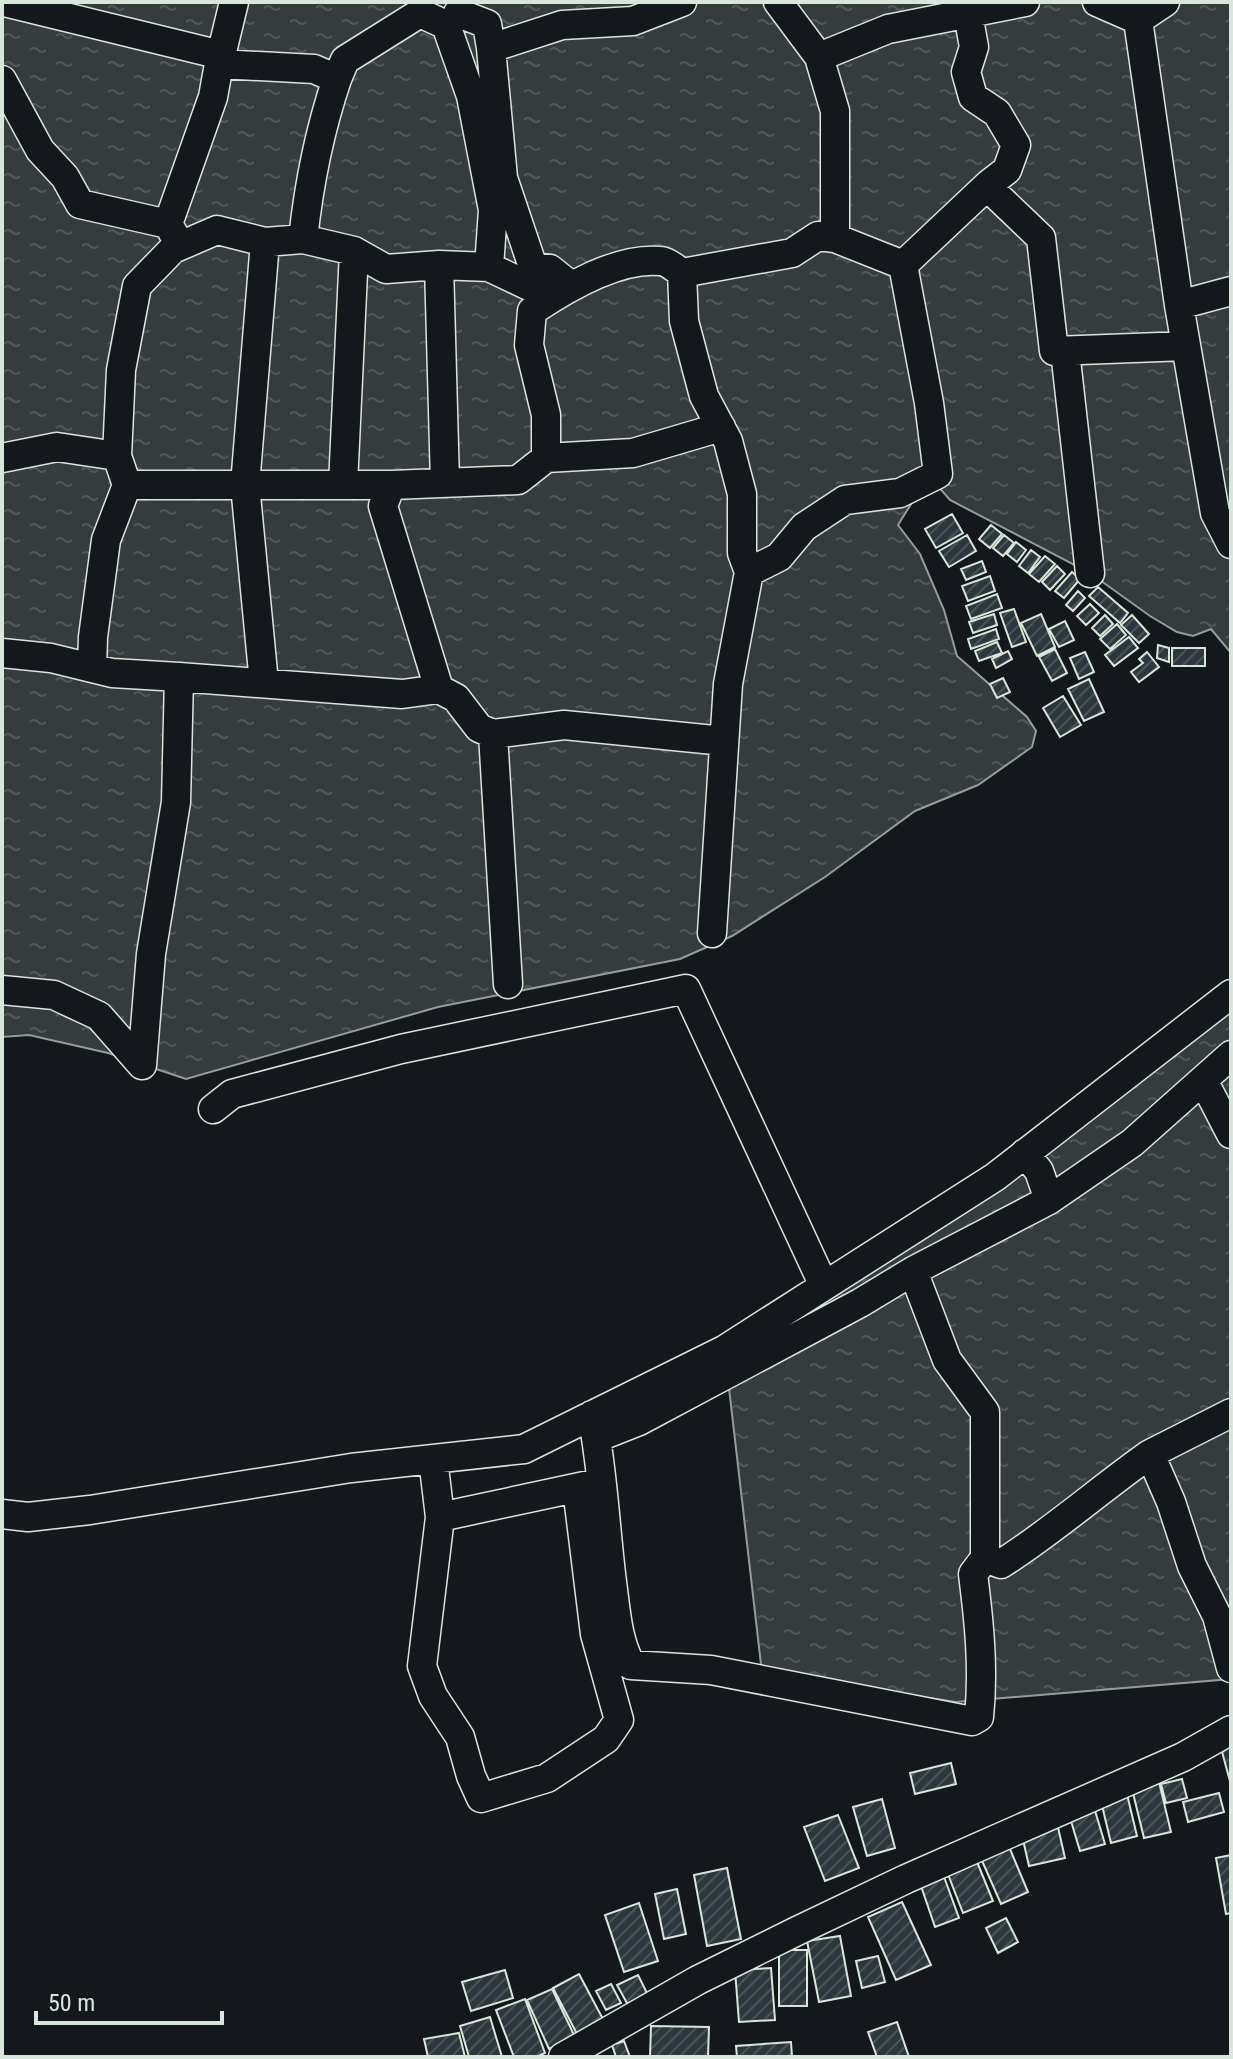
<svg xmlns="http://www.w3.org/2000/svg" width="1233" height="2059" viewBox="0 0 1233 2059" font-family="'Roboto Condensed',sans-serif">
	<defs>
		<pattern id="water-ripples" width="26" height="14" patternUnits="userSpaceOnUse" patternTransform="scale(2)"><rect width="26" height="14" fill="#363b3e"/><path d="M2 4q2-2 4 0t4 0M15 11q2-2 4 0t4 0" fill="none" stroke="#525759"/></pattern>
		<pattern id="building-hatch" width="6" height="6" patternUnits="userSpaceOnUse" patternTransform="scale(2)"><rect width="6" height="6" fill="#2c363c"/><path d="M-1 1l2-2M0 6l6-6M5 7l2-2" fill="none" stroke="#4a5358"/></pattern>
	</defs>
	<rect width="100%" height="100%" fill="#14181c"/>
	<path fill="url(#water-ripples)" stroke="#939e99" stroke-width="2" d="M2 2H1231V653L1211 629 1193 636 1177 632 1150 616 1090 573 950 500 929 476 916 482 911 504 898 525 920 554 944 610 957 656 1027 717 1036 731 1032 747 978 785 915 811 825 877 732 936 680 959 438 1007 186 1079 108 1053 29 1035 2 1037Z
		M1231 984V1679L956 1702 762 1673 723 1336 1080 1110Z"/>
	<path fill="url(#building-hatch)" stroke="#d8e6dc" stroke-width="2" d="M952 514 963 533 936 548 925 529Z
		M991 525 1002 534 990 548 979 539Z
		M967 535 976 551 949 567 939 551Z
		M1004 535 1014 543 1003 556 993 548Z
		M1016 542 1026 550 1017 562 1007 554Z
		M1031 550 1040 557 1028 573 1019 566Z
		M1045 556 1055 564 1039 582 1029 574Z
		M982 561 986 572 966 580 961 569Z
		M1057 566 1065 574 1050 590 1042 582Z
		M1072 572 1080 579 1064 598 1055 591Z
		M990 576 995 591 968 601 962 586Z
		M1098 587 1128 613 1120 623 1089 596Z
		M1078 591 1085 598 1073 611 1066 605Z
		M997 594 1002 608 971 619 966 606Z
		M1090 604 1099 613 1086 625 1077 616Z
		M1014 609 1026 642 1012 647 1000 613Z
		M994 614 997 625 973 633 969 622Z
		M1041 614 1055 647 1037 656 1021 623Z
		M1105 615 1113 624 1100 636 1092 628Z
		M1132 615 1149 634 1139 643 1121 625Z
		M1065 621 1074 640 1059 647 1049 629Z
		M1117 624 1126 635 1110 649 1100 639Z
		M996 629 999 639 971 649 968 639Z
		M1129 637 1138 648 1114 666 1105 655Z
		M997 642 1002 653 979 661 975 651Z
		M1158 645 1169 648V662L1157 658Z
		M1172 648H1205V666H1172Z
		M1055 649 1067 673 1052 681 1039 657Z
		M1008 651 1012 659 996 668 992 659Z
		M1085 652 1094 672 1079 679 1070 658Z
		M1147 652 1159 667 1139 682 1131 672 1143 663 1139 659Z
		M1003 678 1010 692 997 698 990 684Z
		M1089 679 1104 712 1084 721 1068 689Z
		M1063 696 1081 725 1060 737 1043 708Z
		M1231 1745V1785L1221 1748Z
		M951 1763 956 1784 915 1794 910 1773Z
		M1182 1779 1187 1798 1166 1803 1161 1784Z
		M1159 1782 1171 1832 1144 1838 1132 1789Z
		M1125 1786 1137 1836 1111 1843 1099 1793Z
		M1219 1793 1224 1812 1188 1822 1183 1802Z
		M882 1799 895 1848 867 1856 853 1807Z
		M1093 1804 1105 1844 1080 1851 1068 1811Z
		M838 1815 859 1868 825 1881 804 1827Z
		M1057 1823 1065 1858 1029 1866 1021 1831Z
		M1007 1842 1028 1892 1001 1904 979 1854Z
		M973 1852 993 1901 963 1913 944 1864Z
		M1231 1855V1913L1226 1914 1216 1858Z
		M727 1868 741 1939 707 1946 694 1875Z
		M943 1874 959 1918 935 1927 920 1883Z
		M677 1889 686 1934 664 1939 655 1894Z
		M902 1902 931 1965 896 1980 868 1917Z
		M639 1903 658 1961 624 1972 605 1915Z
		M1006 1918 1018 1942 998 1953 986 1928Z
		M840 1936 851 1996 819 2002 807 1941Z
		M779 1950H807V2006H779Z
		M878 1956 885 1982 862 1988 856 1961Z
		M771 1968 775 2020 739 2022 735 1970Z
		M505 1970 513 1998 471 2011 462 1982Z
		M579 1974 604 2021 577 2034 553 1988Z
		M638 1975 648 1995 628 2005 617 1985Z
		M611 1984 621 2003 606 2010 596 1991Z
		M552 1989 575 2037 549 2049 527 2000Z
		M525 1999 545 2053 536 2057H514L496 2010Z
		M490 2017 502 2057H469L460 2026Z
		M897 2022 909 2057H877L868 2032Z
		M651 2026 709 2027 708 2057H650Z
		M459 2033 465 2057H428L424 2039Z
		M624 2041 630 2057H616L612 2045Z
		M791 2042 792 2057H737L736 2046Z"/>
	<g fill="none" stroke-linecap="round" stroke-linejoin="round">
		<g stroke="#d8e6dc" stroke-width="31">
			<path id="minor" d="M4 2 221 55
				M778 2 819 57 888 29 1025 2
				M1097 2 1138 20 1165 2
				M458 13 487 24 491 48 503 178 533 267 550 269 570 285
				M968 14 974 47 966 72 973 97 997 113 1016 145 1007 170 989 184 995 194 1041 238 1054 351 1186 346
				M1138 20 1179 305 1231 291
				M491 48 562 25 633 21 682 2
				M819 57 835 111V238L903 265
				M219 64 234 2
				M337 79 345 60 420 13 446 25 471 96 493 210 489 267
				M2 80 40 150 65 177 80 204 168 224 176 238
				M168 224 213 97 219 64 314 69 337 79C319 132 309 183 303 239
				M354 251 386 269 439 265
				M682 273 684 321 704 396 728 441 742 494V553L749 572 779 557 804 527 845 500 900 493 938 474 929 403 903 265 989 184
				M1179 305 1215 513 1231 544
				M1065 351 1090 573
				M721 427 633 453 546 458 518 480 391 485 383 506 439 689 456 698 479 728 493 734 564 725 724 741
				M117 456 121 370 137 286 173 249 217 230 265 242
				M2 458 57 447 117 456 127 485 106 540 93 637 92 668
				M546 458V415L529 345 532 311C566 288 617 257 660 261 667 261 676 269 682 273L792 253 818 236 835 238
				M445 483 439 265 489 267 552 297
				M127 485H391
				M2 653 51 658 112 673 179 677
				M264 683 245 485 265 242 303 239 354 251 343 485
				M493 734 508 984
				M712 933 728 684 749 572
				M2 990 54 995 99 1016 142 1065 151 954 176 802 179 677 402 694 439 689
				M1203 1080 1231 1134
				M213 1109 232 1094 401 1049 686 989 824 1286
				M1025 1153 1039 1171 1049 1200 1132 1143 1231 1055
				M1049 1200 913 1271 947 1360 985 1412V1558L1001 1564C1053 1531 1099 1490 1150 1454L1171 1502 1192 1566 1217 1616 1231 1668
				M592 1415C603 1470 605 1526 612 1582 616 1611 617 1639 631 1665L711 1670 972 1721 979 1717C984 1669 979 1621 973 1574L985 1558
				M596 1438 639 1421 860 1303 913 1271
				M1150 1454 1231 1413
				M433 1459 440 1517 594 1484
				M2 1514 28 1517 90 1510 351 1468 524 1449 724 1350 995 1177 1231 994
				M440 1517 422 1666 433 1696 460 1737 471 1776 481 1798 547 1778 606 1739 619 1720 595 1634 577 1488
				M563 2057 698 1980 797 1931 906 1879 1183 1757 1231 1730"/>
		</g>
		<use href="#minor" stroke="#14181c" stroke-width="28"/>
	</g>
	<rect width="1233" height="2059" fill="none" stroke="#d8e6dc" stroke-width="8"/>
	<path d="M36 2011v12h186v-12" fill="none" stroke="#d8e6dc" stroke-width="4"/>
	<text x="48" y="2011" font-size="24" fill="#d8e6dc" stroke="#14181c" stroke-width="6" paint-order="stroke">50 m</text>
</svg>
